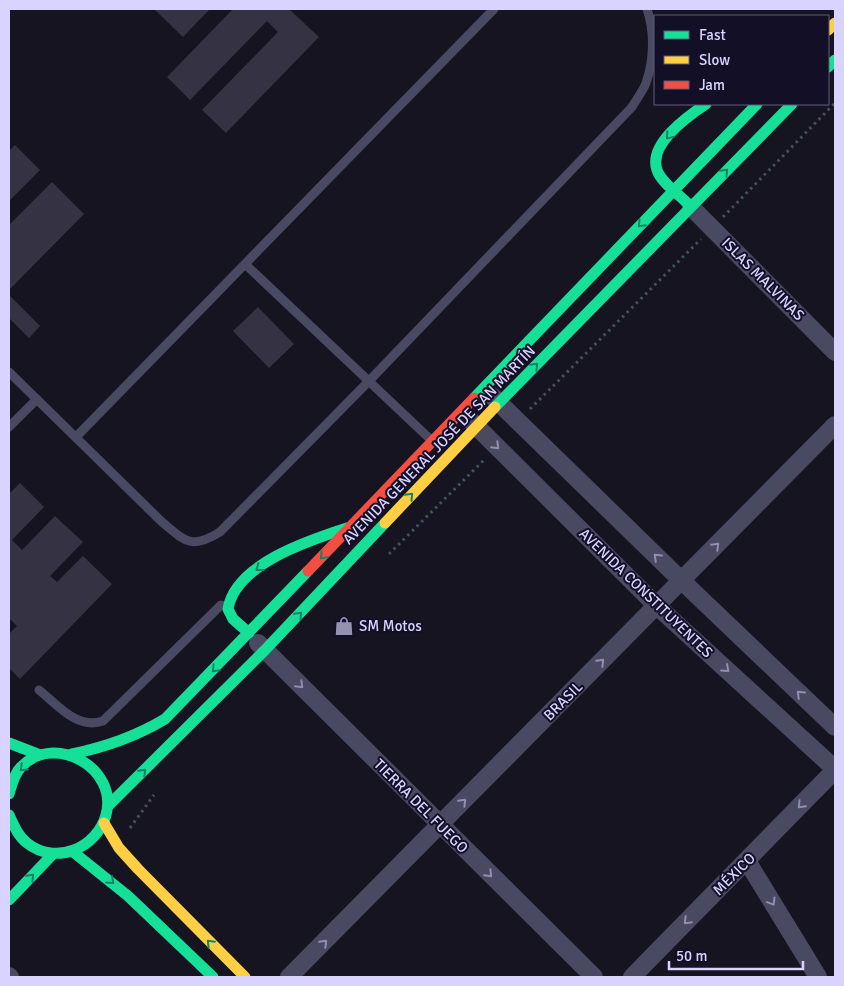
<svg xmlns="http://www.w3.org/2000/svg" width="844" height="986" viewBox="0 0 844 986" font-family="Signika,sans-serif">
	<rect width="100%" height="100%" fill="#161421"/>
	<path fill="#343243" d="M154 9H210L183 37Z
		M233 9H289L319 37 226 133 202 110 278 32 267 21 190 100 167 77Z
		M15 145 40 170 9 201V151Z
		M52 182 84 214 9 290V225Z
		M9 295 40 326 29 338 9 318Z
		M258 307 294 344 269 368 233 331Z
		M20 483 44 507 12 540 22 550 55 516 83 542 50 576 57 582 83 556 112 584 20 679 9 668V634L17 626 9 618V494Z"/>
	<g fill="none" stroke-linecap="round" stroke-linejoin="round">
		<path stroke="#44505f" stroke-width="3" stroke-dasharray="2.5 4" stroke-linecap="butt" d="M723 217 835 103
			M530 409 701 239
			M389 554 486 458
			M130 828 154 795"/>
		<path stroke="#4a4962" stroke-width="9" d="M245 264 430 439
			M9 372 162 522C185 541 191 550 220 532L369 381 632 107C636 100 643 91 646 83 654 60 655 32 647 9
			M9 427 37 399
			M76 437 494 9
			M39 690C58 705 77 730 103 721L221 605"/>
		<path stroke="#4a4962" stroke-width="18" d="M691 207 835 352
			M492 396 682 581 835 727
			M471 421 657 606 835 769
			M258 643 594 977
			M747 861 818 977
			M9 976 10 977
			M289 977 835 425
			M632 977 835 770"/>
		<path stroke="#16e098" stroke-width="11" d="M828 67 835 60
			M686 202C677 193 661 182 657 170 648 144 688 116 706 104
			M474 398 757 104
			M495 407 792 104
			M249 633 233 619 228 609C235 564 310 540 347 528
			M9 743 40 755
			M72 754C106 747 135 737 165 719L308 571
			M9 794C12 784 14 774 21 767 54 732 119 768 106 815 97 848 56 866 27 843 18 836 14 826 9 815
			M108 806 265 650 385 523
			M72 851 128 896 213 977
			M9 900 53 854"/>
		<path stroke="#ffcf43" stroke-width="11" d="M828 30 835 23
			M385 523 495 407
			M104 823 119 848 138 869 245 977"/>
		<path stroke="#f24e42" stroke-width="11" d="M308 571 474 398"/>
	</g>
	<defs><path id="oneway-chevron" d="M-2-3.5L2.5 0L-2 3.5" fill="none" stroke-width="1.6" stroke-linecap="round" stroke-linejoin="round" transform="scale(1.25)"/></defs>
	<g stroke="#158265">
		<use href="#oneway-chevron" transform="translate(669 136) rotate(130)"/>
		<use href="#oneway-chevron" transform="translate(725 172) rotate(-46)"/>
		<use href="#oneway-chevron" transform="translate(641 224) rotate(134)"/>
		<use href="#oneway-chevron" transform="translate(535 366) rotate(-46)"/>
		<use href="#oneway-chevron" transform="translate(410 496) rotate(-47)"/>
		<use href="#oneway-chevron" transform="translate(323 556) rotate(134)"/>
		<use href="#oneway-chevron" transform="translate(259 568) rotate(143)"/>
		<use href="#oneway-chevron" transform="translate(299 615) rotate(-47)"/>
		<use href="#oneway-chevron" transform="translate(215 669) rotate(134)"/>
		<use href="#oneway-chevron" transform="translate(23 768) rotate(136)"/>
		<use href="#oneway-chevron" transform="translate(143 772) rotate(-45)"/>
		<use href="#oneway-chevron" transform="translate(31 877) rotate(-46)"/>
		<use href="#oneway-chevron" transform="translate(111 881) rotate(42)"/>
		<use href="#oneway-chevron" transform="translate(210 943) rotate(-135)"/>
	</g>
	<g stroke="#928eb0">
		<use href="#oneway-chevron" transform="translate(496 446) rotate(45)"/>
		<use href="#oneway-chevron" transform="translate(716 546) rotate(-45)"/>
		<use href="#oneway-chevron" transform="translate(657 557) rotate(-136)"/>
		<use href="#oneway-chevron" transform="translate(601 662) rotate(-45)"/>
		<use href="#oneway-chevron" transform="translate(726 669) rotate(42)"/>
		<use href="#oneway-chevron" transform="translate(300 685) rotate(45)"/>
		<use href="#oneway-chevron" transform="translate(800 694) rotate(-136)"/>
		<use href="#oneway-chevron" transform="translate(463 802) rotate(-45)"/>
		<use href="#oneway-chevron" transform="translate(801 805) rotate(134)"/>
		<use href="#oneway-chevron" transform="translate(489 874) rotate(45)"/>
		<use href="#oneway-chevron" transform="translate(772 902) rotate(59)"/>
		<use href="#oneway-chevron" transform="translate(687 921) rotate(135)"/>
		<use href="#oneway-chevron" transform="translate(324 943) rotate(-45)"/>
	</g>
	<defs>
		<g id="shop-bare" transform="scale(1.5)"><path d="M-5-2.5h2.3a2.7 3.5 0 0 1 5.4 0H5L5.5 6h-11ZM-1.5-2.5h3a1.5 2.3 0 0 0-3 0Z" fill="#9591b1" stroke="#130f26" stroke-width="2.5" paint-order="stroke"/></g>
	</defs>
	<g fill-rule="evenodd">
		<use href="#shop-bare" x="344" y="626"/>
	</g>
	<g text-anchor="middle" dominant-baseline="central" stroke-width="4" stroke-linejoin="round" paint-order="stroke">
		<g font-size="15" fill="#d9d4ff" stroke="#130f26">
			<text transform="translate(763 279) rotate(45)">ISLAS MALVINAS</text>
			<text transform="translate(439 445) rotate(-46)">AVENIDA GENERAL JOSÉ DE SAN MARTÍN</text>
			<text transform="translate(646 593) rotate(44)">AVENIDA CONSTITUYENTES</text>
			<text transform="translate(563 701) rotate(-45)">BRASIL</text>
			<text transform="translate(421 806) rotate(45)">TIERRA DEL FUEGO</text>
			<text transform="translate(734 874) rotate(-45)">MÉXICO</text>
		</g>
		<g font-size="15" fill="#d9d4ff" stroke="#130f26" text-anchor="start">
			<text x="359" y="626">SM Motos</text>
		</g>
	</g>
	<rect width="844" height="986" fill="none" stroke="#d9d4ff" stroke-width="20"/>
	<rect x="654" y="15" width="175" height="90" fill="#130f26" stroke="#625e7d"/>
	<rect x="664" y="31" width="25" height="8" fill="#16e098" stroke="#625e7d"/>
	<text x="699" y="40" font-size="15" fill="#d9d4ff">Fast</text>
	<rect x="664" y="56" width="25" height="8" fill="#ffcf43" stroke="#625e7d"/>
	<text x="699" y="65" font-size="15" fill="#d9d4ff">Slow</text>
	<rect x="664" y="81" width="25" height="8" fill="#f24e42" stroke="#625e7d"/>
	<text x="699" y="90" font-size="15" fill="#d9d4ff">Jam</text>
	<path d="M669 961v8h134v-8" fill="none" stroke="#d9d4ff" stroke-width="2.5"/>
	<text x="676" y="961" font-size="15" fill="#d9d4ff" stroke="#130f26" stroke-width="4" paint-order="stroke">50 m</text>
</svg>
